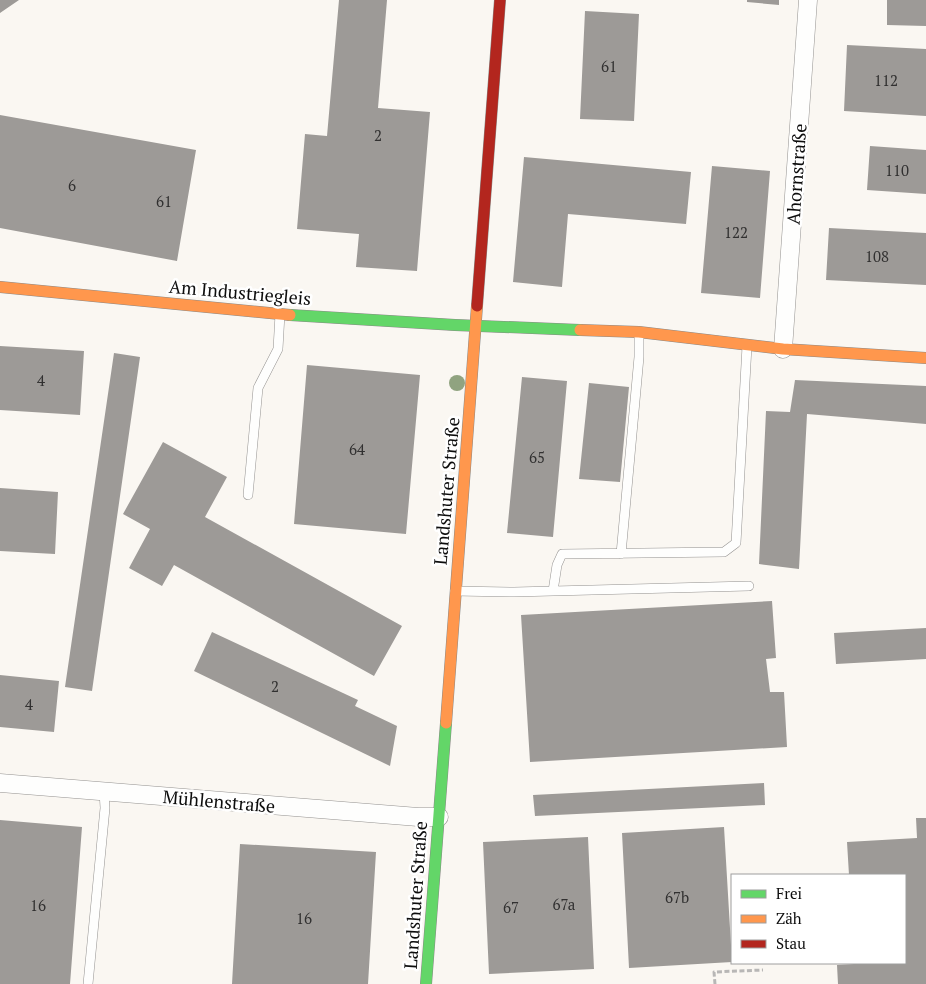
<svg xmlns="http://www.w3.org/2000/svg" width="926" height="984" viewBox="0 0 926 984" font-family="'PT Serif',serif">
	<rect width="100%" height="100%" fill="#faf7f2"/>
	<path fill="#9d9a97" d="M0 0H19L0 13Z
		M339 0H387L378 108 430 112 417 271 356 267 359 234 297 229 305 134 327 136Z
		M747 0H779V5L747 2Z
		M887 0H926V26L887 25Z
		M585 11 639 14 634 121 580 119Z
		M847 45 926 49V116L844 111Z
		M0 115 196 150 177 261 0 228Z
		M870 146 926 150V194L867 190Z
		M524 157 691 172 686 224 568 214 562 287 513 282Z
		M712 166 770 171 760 298 701 293Z
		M829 228 926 233V285L826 280Z
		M0 346 84 351 80 415 0 410Z
		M114 353 140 357 92 691 65 687Z
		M307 365 420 375 406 534 294 524Z
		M522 377 567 381 553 537 507 533Z
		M795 380 926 386V424L807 414 799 569 759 564 766 411 790 412Z
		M589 383 629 387 620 482 579 479Z
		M163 442 227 477 205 517 402 626 374 676 174 565 162 586 129 568 150 529 123 514Z
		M0 488 58 492 55 554 0 551Z
		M772 601 776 658 766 659 770 692H784L787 747 530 762 521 615Z
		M926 628V659L836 664 834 633Z
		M212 632 358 700 355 706 397 726 390 766 194 671Z
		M0 675 59 681 54 732 0 727Z
		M764 783 765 805 535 816 533 795Z
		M916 818H926V984H838L837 965 854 964V963H905V875H849L847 842 917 838Z
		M0 820 82 827 70 984H0Z
		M724 827 732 962 629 968 622 833Z
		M588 837 594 969 489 974 483 842Z
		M240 844 376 852 368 984H232Z"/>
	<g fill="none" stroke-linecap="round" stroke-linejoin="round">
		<g stroke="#949290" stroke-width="10">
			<path id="lane" d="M248 495 258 388 278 349 280 314
				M621 554 639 357V332
				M455 591 514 592 749 586
				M553 591 557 565 562 554 724 552 736 543 747 346
				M88 984 105 808 104 791"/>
		</g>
		<g stroke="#949290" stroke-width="19">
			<path id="street" d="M783 349 808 0
				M0 783 418 817H439"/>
		</g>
		<g stroke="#8a8987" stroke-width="12">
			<path id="fast" d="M290 315 455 325 580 330
				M426 984 446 723"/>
		</g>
		<g stroke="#8a8987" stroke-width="12">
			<path id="slow" d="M0 287 290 315
				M580 330 639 332 783 349 926 358
				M446 723 477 306"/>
		</g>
		<g stroke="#8a8987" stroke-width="12">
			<path id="jam" d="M477 306 500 0"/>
		</g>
		<path stroke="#b8b7b6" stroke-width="3" stroke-dasharray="5 2.5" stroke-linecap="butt" d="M715 984 714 972 763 970"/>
		<use href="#lane" stroke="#fefefd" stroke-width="9"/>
		<use href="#street" stroke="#fefefd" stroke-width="18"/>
		<use href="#fast" stroke="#63d668" stroke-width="11"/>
		<use href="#slow" stroke="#ff974d" stroke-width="11"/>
		<use href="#jam" stroke="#b3261e" stroke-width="11"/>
	</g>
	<circle fill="#90a380" cx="457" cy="383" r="8"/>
	<g text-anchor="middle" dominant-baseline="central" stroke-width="5" stroke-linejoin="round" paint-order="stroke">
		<g font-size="15" fill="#313030">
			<text x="609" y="66">61</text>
			<text x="886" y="80">112</text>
			<text x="378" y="135">2</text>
			<text x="897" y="170">110</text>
			<text x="72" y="185">6</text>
			<text x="164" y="201">61</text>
			<text x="736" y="232">122</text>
			<text x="877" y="256">108</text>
			<text x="41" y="380">4</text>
			<text x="357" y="449">64</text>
			<text x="537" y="457">65</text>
			<text x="275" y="686">2</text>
			<text x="29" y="704">4</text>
			<text x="677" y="897">67b</text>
			<text x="564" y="904">67a</text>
			<text x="38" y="905">16</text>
			<text x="511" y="907">67</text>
			<text x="304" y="918">16</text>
		</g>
		<g font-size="18" fill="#0d0d0d" stroke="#fff">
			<text transform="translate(796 174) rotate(-86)">Ahornstraße</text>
			<text transform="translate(240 292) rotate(5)">Am Industriegleis</text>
			<text transform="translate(446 491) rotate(-85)">Landshuter Straße</text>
			<text transform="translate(219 801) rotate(5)">Mühlenstraße</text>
			<text transform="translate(415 895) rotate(-86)">Landshuter Straße</text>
		</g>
	</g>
	<rect x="731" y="874" width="175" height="90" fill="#ffffff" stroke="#9e9e9e"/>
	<rect x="741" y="890" width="25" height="8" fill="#63d668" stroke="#9e9e9e"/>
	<text x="776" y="899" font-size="15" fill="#0d0d0d">Frei</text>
	<rect x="741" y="915" width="25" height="8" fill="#ff974d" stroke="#9e9e9e"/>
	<text x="776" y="924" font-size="15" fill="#0d0d0d">Zäh</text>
	<rect x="741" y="940" width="25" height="8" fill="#b3261e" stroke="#9e9e9e"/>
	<text x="776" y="949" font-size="15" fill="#0d0d0d">Stau</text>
</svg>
